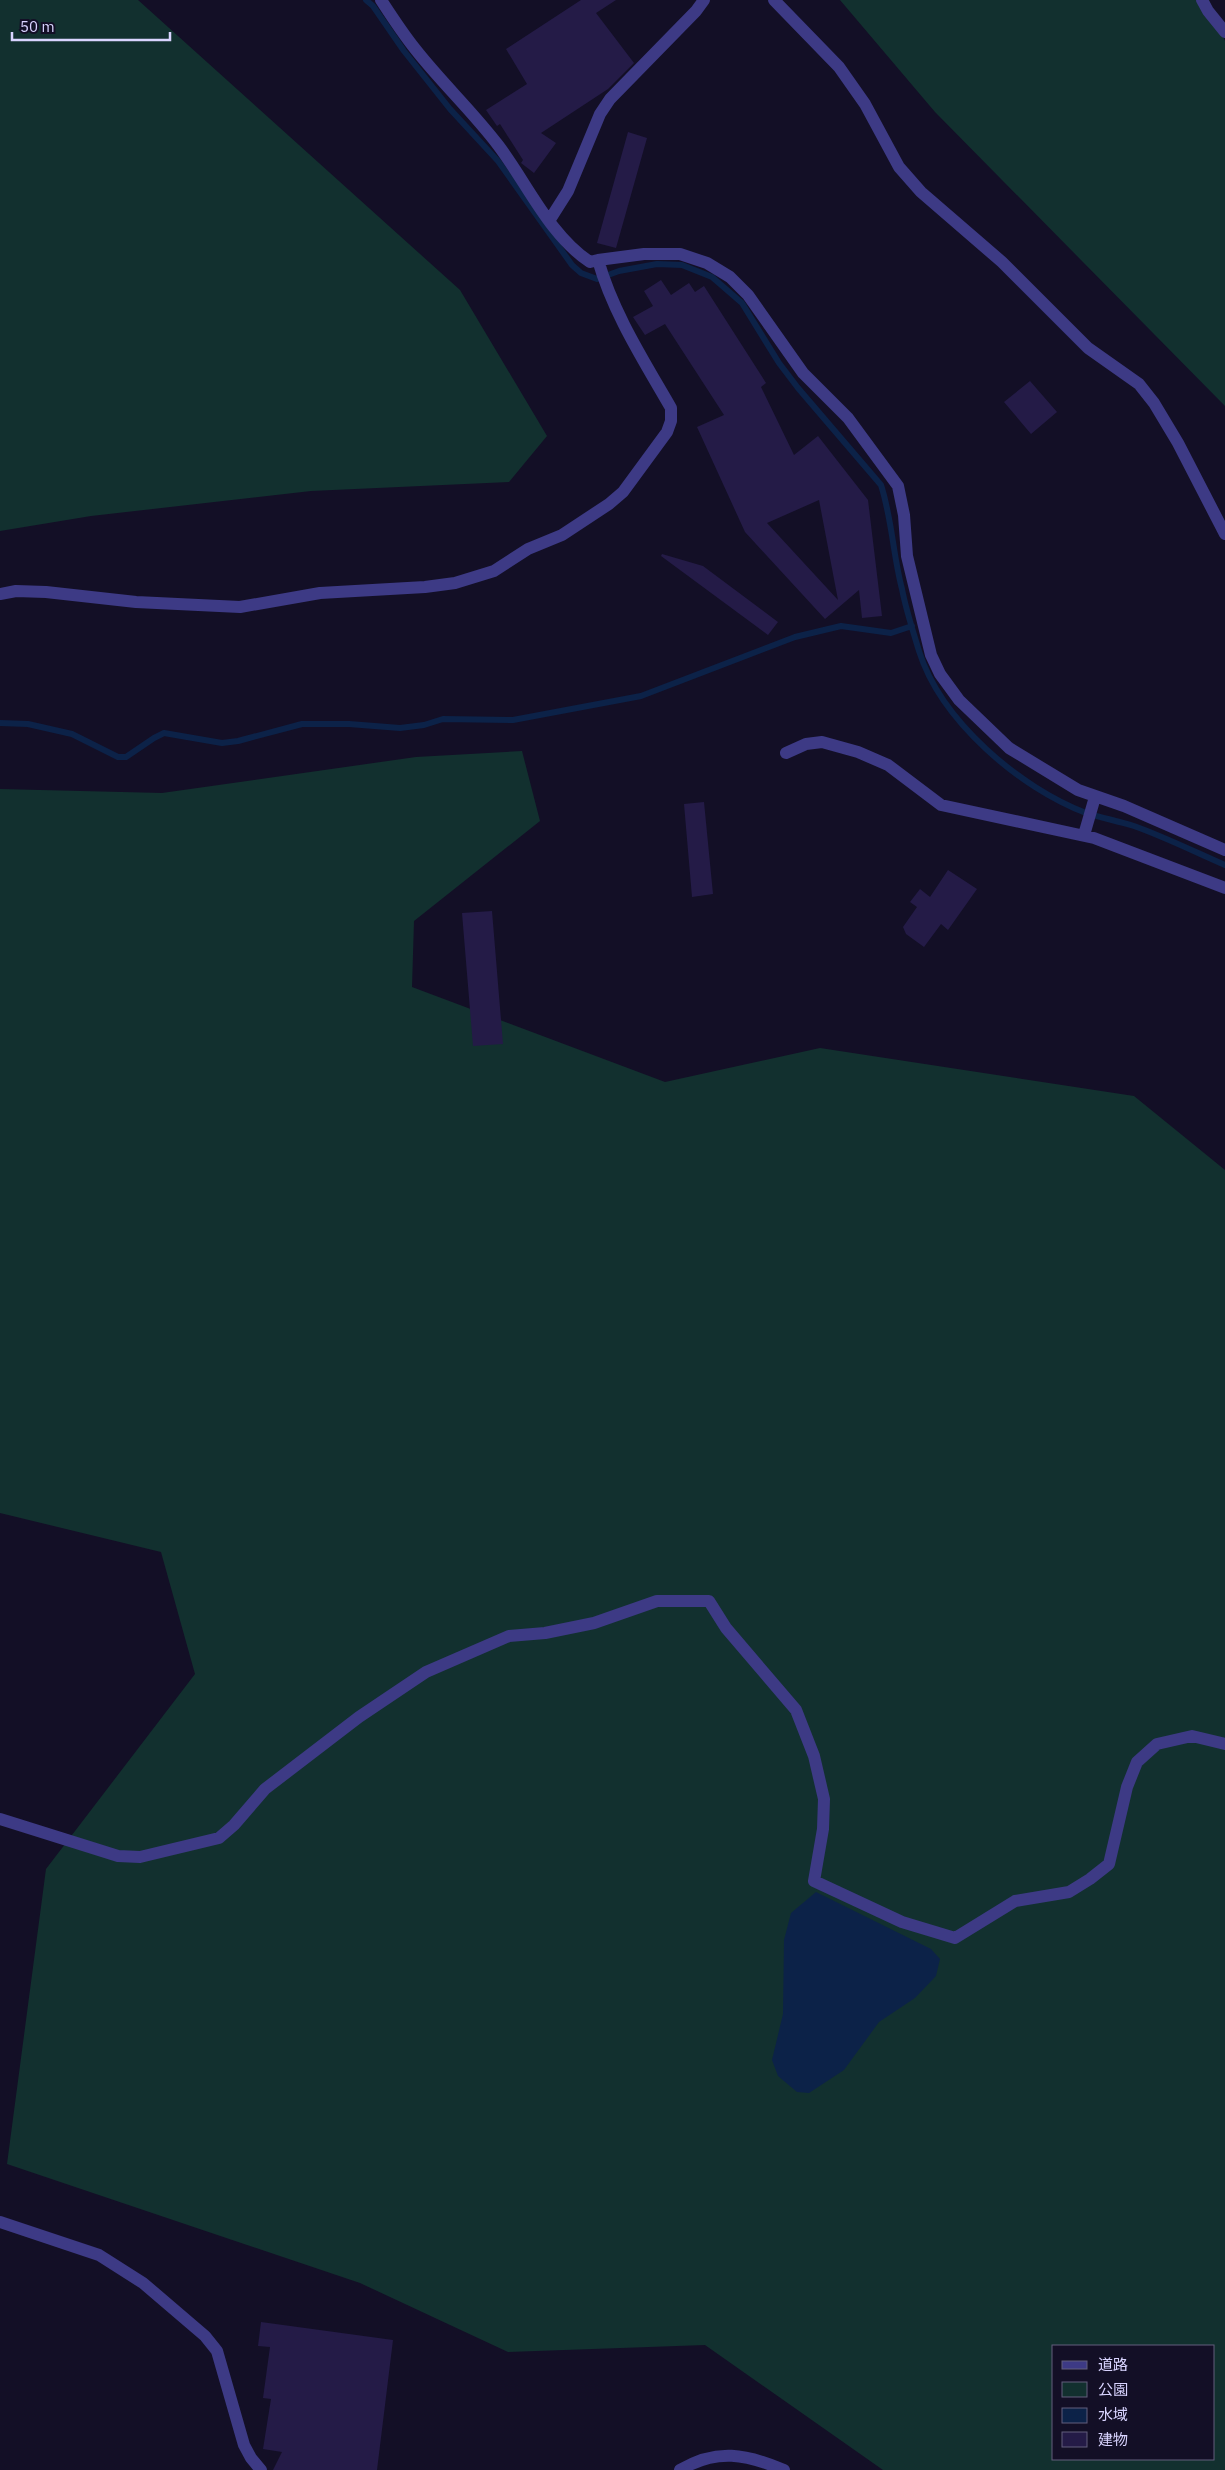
<svg xmlns="http://www.w3.org/2000/svg" width="1225" height="2470" viewBox="0 0 1225 2470" font-family="'IBM Plex Sans','Noto Sans JP',sans-serif">
	<rect width="100%" height="100%" fill="#130f26"/>
	<path fill="#12302f" fill-rule="evenodd" d="M0 0H138L460 290 547 436 509 482 311 491 91 516 0 531Z
		M840 0H1209L1225 41V406L935 112Z
		M522 751 540 821 414 921 412 987 665 1082 820 1048 1134 1096 1225 1170V2470H883L705 2345 508 2352 360 2283 7 2164 46 1869 195 1674 161 1552 0 1513V789L162 793 416 757ZM1054 2346H1214V2459H1054Z"/>
	<path fill="#0c2248" d="M816 1892 931 1949 940 1959 936 1976 915 1998 879 2022 844 2070 809 2093 797 2092 778 2076 772 2060 783 2014 784 1940 791 1913Z"/>
	<g fill="none" stroke-linecap="round" stroke-linejoin="round">
		<path stroke="#0c2248" stroke-width="6" d="M366 0 373 6 404 51 450 109 498 161 572 265 581 273 597 279 619 271 657 264 682 265 712 277 742 303 779 363 798 388 881 485C892 519 893 555 902 589 906 610 913 631 919 651 941 721 1020 788 1086 813 1102 818 1118 821 1134 826 1165 837 1195 852 1225 865
			M0 723 28 724 72 734 118 757H126L154 738 164 733 222 743 238 741 302 724H349L400 728 424 725 443 719 513 720 641 696 795 637 841 626 891 633 912 626"/>
	</g>
	<path fill="#241b47" fill-rule="evenodd" d="M581 0H616L596 13 634 63 608 89 541 133 556 143 534 173 521 163 523 160 500 124 497 126 486 110 527 84 506 49Z
		M628 132 647 138 616 248 597 243Z
		M661 280 671 295 689 283 695 292 704 286 766 383 761 387 794 455 818 436 868 500 882 616 862 618 859 590 825 619 745 532 697 427 724 415 665 324 645 335 633 317 653 306 644 291ZM819 500 838 600 767 523Z
		M1030 381 1057 412 1031 434 1004 402Z
		M662 554 703 566 778 622 768 635 661 556Z
		M704 802 713 894 692 897 684 804Z
		M948 870 977 889 948 930 941 924 924 947 906 934 903 927 917 907 910 902 920 889 930 897Z
		M492 911 503 1044 473 1046 462 913Z
		M261 2322 393 2340 377 2470H273L282 2452 263 2449 271 2399 263 2398 270 2347 258 2346Z"/>
	<g fill="none" stroke-linecap="round" stroke-linejoin="round">
		<path stroke="#3d3a85" stroke-width="12" d="M774 0 839 67 865 104 899 167 921 192 1002 262 1088 348 1139 384 1154 403 1178 443 1225 534
			M1202 0 1208 11 1225 32
			M549 221 568 191 600 114 610 99 696 11 704 0
			M598 260 644 254H680L707 263 730 277 748 295 803 373 848 418 898 486 904 515 907 556 931 655 940 674 959 700 1009 748 1078 790 1124 806 1225 850
			M0 594 16 591 46 592 136 602 240 607 320 593 425 587 455 583 494 571 528 549 562 535 609 504 623 492 667 432 671 421V408C644 361 613 313 598 260L590 262C549 235 527 183 498 145 473 112 442 83 416 50 403 34 392 17 381 0
			M786 753 806 744 822 742 858 752 888 765 941 805 1094 838 1225 888
			M1084 835 1095 797
			M0 1819 118 1856 140 1857 219 1838 234 1825 265 1789 359 1717 426 1672 509 1636 545 1633 594 1623 657 1601H709L726 1628 796 1710 814 1756 824 1799 823 1829 814 1881 902 1922 955 1938 1015 1901 1069 1892 1090 1879 1109 1864 1127 1787 1137 1762 1157 1744 1192 1736 1225 1744
			M0 2222 99 2255 143 2283 205 2336 217 2351 244 2445 251 2458 261 2470
			M680 2470C717 2448 746 2454 784 2470"/>
	</g>
	<rect x="1052" y="2345" width="162" height="115" fill="#130f26" stroke="#625e7d"/>
	<rect x="1062" y="2361" width="25" height="8" fill="#3d3a85" stroke="#625e7d"/>
	<text x="1098" y="2370" font-size="15" fill="#d9d4ff">道路</text>
	<rect x="1062" y="2382" width="25" height="15" fill="#12302f" stroke="#625e7d"/>
	<text x="1098" y="2395" font-size="15" fill="#d9d4ff">公園</text>
	<rect x="1062" y="2408" width="25" height="15" fill="#0c2248" stroke="#625e7d"/>
	<text x="1098" y="2420" font-size="15" fill="#d9d4ff">水域</text>
	<rect x="1062" y="2432" width="25" height="15" fill="#241b47" stroke="#625e7d"/>
	<text x="1098" y="2445" font-size="15" fill="#d9d4ff">建物</text>
	<path d="M12 32v8h158v-8" fill="none" stroke="#d9d4ff" stroke-width="2.5"/>
	<text x="20" y="32" font-size="15" fill="#d9d4ff" stroke="#130f26" stroke-width="4" paint-order="stroke">50 m</text>
</svg>
